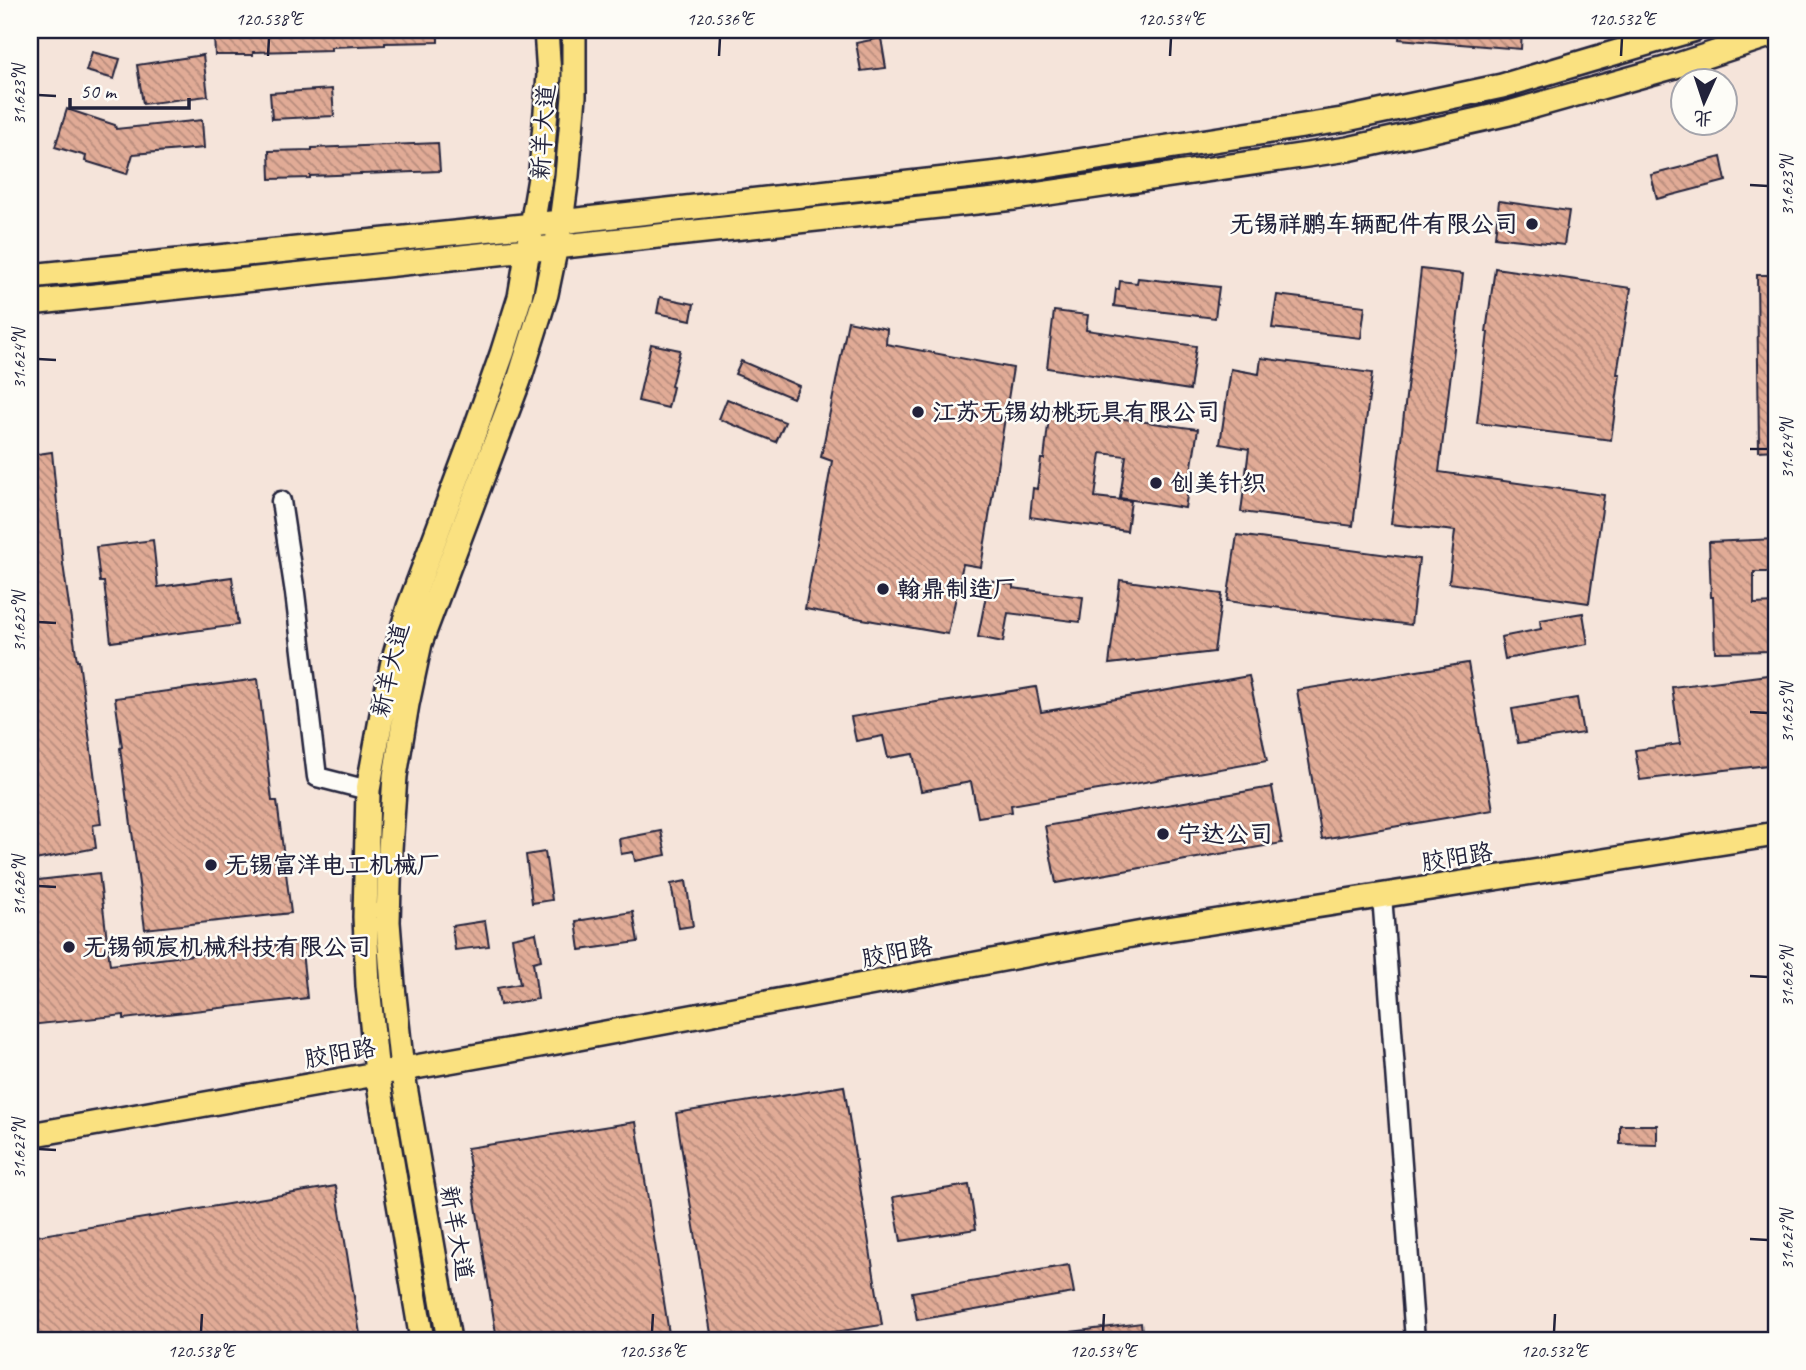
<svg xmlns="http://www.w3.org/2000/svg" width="1806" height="1370" viewBox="0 0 1806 1370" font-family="Caveat,'LXGW WenKai TC',sans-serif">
	<defs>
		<pattern id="building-back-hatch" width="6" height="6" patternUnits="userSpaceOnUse" patternTransform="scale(1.75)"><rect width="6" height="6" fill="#e1ab96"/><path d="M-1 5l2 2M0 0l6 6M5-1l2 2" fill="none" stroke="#b68b7c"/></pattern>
	</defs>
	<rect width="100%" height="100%" fill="#f5e4da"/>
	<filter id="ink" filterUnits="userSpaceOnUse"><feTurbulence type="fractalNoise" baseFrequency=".0143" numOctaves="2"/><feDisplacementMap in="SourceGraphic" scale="14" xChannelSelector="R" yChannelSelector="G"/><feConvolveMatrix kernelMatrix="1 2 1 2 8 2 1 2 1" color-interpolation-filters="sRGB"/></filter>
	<g filter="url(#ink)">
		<path fill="url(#building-back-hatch)" stroke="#22223b" stroke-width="2" d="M337 30H438V42L385 43V45L331 47V50L253 52V55H215L214 35 262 34 261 32Z
			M1400 30H1522L1521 49 1399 39Z
			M881 38 886 68 861 71 856 43Z
			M92 52 120 59 114 79 86 71Z
			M203 55 208 96 143 104 137 65Z
			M332 89 334 116 272 119 270 93Z
			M67 109 115 125 116 129 202 120 204 148 133 154 127 174 85 161 86 156 55 147Z
			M438 143 440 171 310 176V178L270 179 269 151 312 150V148Z
			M1721 157 1726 181 1657 199 1651 175Z
			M1499 201 1569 211 1564 245 1495 237Z
			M1495 268 1631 288 1617 374H1620L1611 440 1477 423 1488 332H1486Z
			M1421 269 1463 274 1439 472 1604 495 1589 603 1449 583 1455 531 1391 524Z
			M1757 275H1776V450L1759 451Z
			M1138 278 1219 287 1215 318 1114 306 1116 289 1119 290 1120 281 1137 283Z
			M1277 295 1365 306 1361 338 1272 328Z
			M660 297 694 304 691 320 657 313Z
			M1054 311 1088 315 1086 330 1196 346 1190 390 1047 368Z
			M848 321 887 329 886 344 1013 368 981 567 963 564 948 634 805 609 832 461 821 457Z
			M651 344 680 350 671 386 673 387 668 408 638 401Z
			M1261 358 1372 373 1353 526 1241 512 1249 449 1220 444 1231 369 1259 374Z
			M741 361 799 386 793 398 735 374Z
			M727 399 785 422 776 442 719 419Z
			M1050 409 1198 429 1185 508 1120 498 1126 456 1101 453 1095 497 1131 501 1127 531 1030 517 1033 488 1037 489 1041 459H1044Z
			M52 452 63 564 77 661H79L101 824 93 825 96 848 30 861V455Z
			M1237 535 1419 559 1411 625 1227 601Z
			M1776 539V572H1754V604L1776 603V651L1715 652 1713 597H1711L1709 542Z
			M153 540 158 587 232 577 238 625 111 642 104 582H100L96 547Z
			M989 580 1013 585V588L1083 597 1080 622 1008 613 1003 642 978 637Z
			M1120 580 1222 594 1214 652 1109 664Z
			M1583 613 1588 644 1505 659 1501 637 1541 629 1540 620Z
			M1468 663 1493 810 1322 839 1297 690Z
			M1776 674V764L1640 780 1635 750 1680 744 1672 687Z
			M1249 676 1267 761 1011 805 1012 812 978 817 971 782 921 791 913 754 888 758 883 736 856 741 851 717 1036 687 1041 712Z
			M258 679 272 801H277L291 913 145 929 128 802H127L120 748 122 747 115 698Z
			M1577 698 1583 733 1518 743 1512 709Z
			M1272 787 1282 843 1056 883 1045 826Z
			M661 831 666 855 635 861 633 852 621 854 619 839Z
			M545 852 552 900 532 903 526 855Z
			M99 873 110 965 301 942 307 998 124 1019V1015L30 1025V881Z
			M686 881 693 926 679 928 671 884Z
			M633 912 638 942 580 950 576 921Z
			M485 921 489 946 455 950 452 926Z
			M536 933 541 960 533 962 538 999 500 1005 497 988 520 984 512 938Z
			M844 1086 882 1325 782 1340H712L676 1113Z
			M636 1122 670 1340H497L467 1148Z
			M1620 1125H1657V1145L1620 1144Z
			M969 1185 976 1229 901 1241 893 1197Z
			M336 1186 361 1340H30V1237Z
			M1069 1265 1074 1293 917 1320 912 1292Z
			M1141 1323 1143 1340H1072V1332Z"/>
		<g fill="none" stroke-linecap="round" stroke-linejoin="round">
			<g stroke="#22223b" stroke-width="23">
				<path id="minor" d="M281 501 295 593 317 777 368 790
					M1382 895 1415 1340"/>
			</g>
			<g stroke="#22223b" stroke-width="28">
				<path id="major" d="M30 276 533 225 1008 172 1342 120 1502 86 1692 30
					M30 303 1014 198 1348 149 1509 113 1672 67 1776 33
					M30 1135 557 1042 1148 932 1776 834
					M422 1340 377 1073 368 986 365 917 368 790 382 714 393 662 409 607 469 447 502 354 520 297 541 172 549 75 546 30
					M449 1340 402 1069 393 986 388 922 390 849 395 776 407 704 420 643 519 380 546 294 561 222 567 176 574 96V30"/>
			</g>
			<use href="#minor" stroke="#fdfcf7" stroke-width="18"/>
			<use href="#major" stroke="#fae180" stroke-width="23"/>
		</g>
	</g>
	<path fill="none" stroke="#22223b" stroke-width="2.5" d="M268 56 269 38M719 56 720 38M1170 56 1171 38M1621 56 1622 38M38 95 56 96M1750 185 1768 186M38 359 56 360M1750 449H1768M38 622 56 623M1750 712 1768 713M38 886 56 887M1750 976 1768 977M38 1149 56 1150M1750 1239 1768 1240M201 1332 202 1314M652 1332 653 1314M1103 1332 1104 1314M1554 1332 1555 1314"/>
	<g fill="#22223b" stroke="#fdfcf7" stroke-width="2.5">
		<circle cx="1532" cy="224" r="7"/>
		<circle cx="918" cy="412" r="7"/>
		<circle cx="1156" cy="483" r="7"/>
		<circle cx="883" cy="589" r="7"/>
		<circle cx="1163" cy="834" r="7"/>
		<circle cx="211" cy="865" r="7"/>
		<circle cx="69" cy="947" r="7"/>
	</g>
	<g text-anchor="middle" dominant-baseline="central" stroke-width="5" stroke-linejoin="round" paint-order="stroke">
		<g font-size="24" fill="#22223b" stroke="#fdfcf7">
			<text transform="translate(543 132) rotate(-86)">新羊大道</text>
			<text transform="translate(390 670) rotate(-77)">新羊大道</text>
			<text transform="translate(1457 857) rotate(-9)">胶阳路</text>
			<text transform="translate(897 952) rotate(-11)">胶阳路</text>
			<text transform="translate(340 1053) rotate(-10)">胶阳路</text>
			<text transform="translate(457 1233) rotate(80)">新羊大道</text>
		</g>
		<g font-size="24" font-weight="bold" fill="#22223b" stroke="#fdfcf7" text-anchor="start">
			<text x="1518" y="224" text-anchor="end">无锡祥鹏车辆配件有限公司</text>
			<text x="932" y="412">江苏无锡幼桃玩具有限公司</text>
			<text x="1170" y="483">创美针织</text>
			<text x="897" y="589">翰鼎制造厂</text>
			<text x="1177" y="834">宁达公司</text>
			<text x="225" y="865">无锡富洋电工机械厂</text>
			<text x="83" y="947">无锡领宸机械科技有限公司</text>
		</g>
	</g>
	<rect width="1806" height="1370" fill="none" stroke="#fdfcf7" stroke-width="77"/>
	<g transform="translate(1704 102) rotate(183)"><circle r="33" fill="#fdfcf7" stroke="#a5a5ac" stroke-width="2"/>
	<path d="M0-5L12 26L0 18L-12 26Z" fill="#22223b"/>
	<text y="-10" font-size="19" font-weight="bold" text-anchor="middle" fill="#22223b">北</text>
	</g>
	<path d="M70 98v10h119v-10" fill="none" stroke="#22223b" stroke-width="3.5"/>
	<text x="80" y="98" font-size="21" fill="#22223b" stroke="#fdfcf7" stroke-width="5" paint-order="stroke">50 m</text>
	<rect x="38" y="38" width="1730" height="1294" fill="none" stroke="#22223b" stroke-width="2.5"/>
	<g font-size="18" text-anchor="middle" fill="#22223b">
		<text x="269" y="25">120.538°E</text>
		<text x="720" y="25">120.536°E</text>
		<text x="1171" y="25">120.534°E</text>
		<text x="1622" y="25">120.532°E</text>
		<text transform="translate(19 95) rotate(-90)" y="6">31.623°N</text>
		<text transform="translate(1787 186) rotate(-90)" y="6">31.623°N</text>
		<text transform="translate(19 359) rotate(-90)" y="6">31.624°N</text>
		<text transform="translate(1787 449) rotate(-90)" y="6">31.624°N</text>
		<text transform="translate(19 622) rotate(-90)" y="6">31.625°N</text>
		<text transform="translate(1787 713) rotate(-90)" y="6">31.625°N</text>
		<text transform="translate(19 886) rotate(-90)" y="6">31.626°N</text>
		<text transform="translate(1787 977) rotate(-90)" y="6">31.626°N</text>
		<text transform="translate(19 1149) rotate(-90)" y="6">31.627°N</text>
		<text transform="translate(1787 1240) rotate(-90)" y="6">31.627°N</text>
		<text x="201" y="1357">120.538°E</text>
		<text x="652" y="1357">120.536°E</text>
		<text x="1103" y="1357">120.534°E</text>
		<text x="1554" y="1357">120.532°E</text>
	</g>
</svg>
